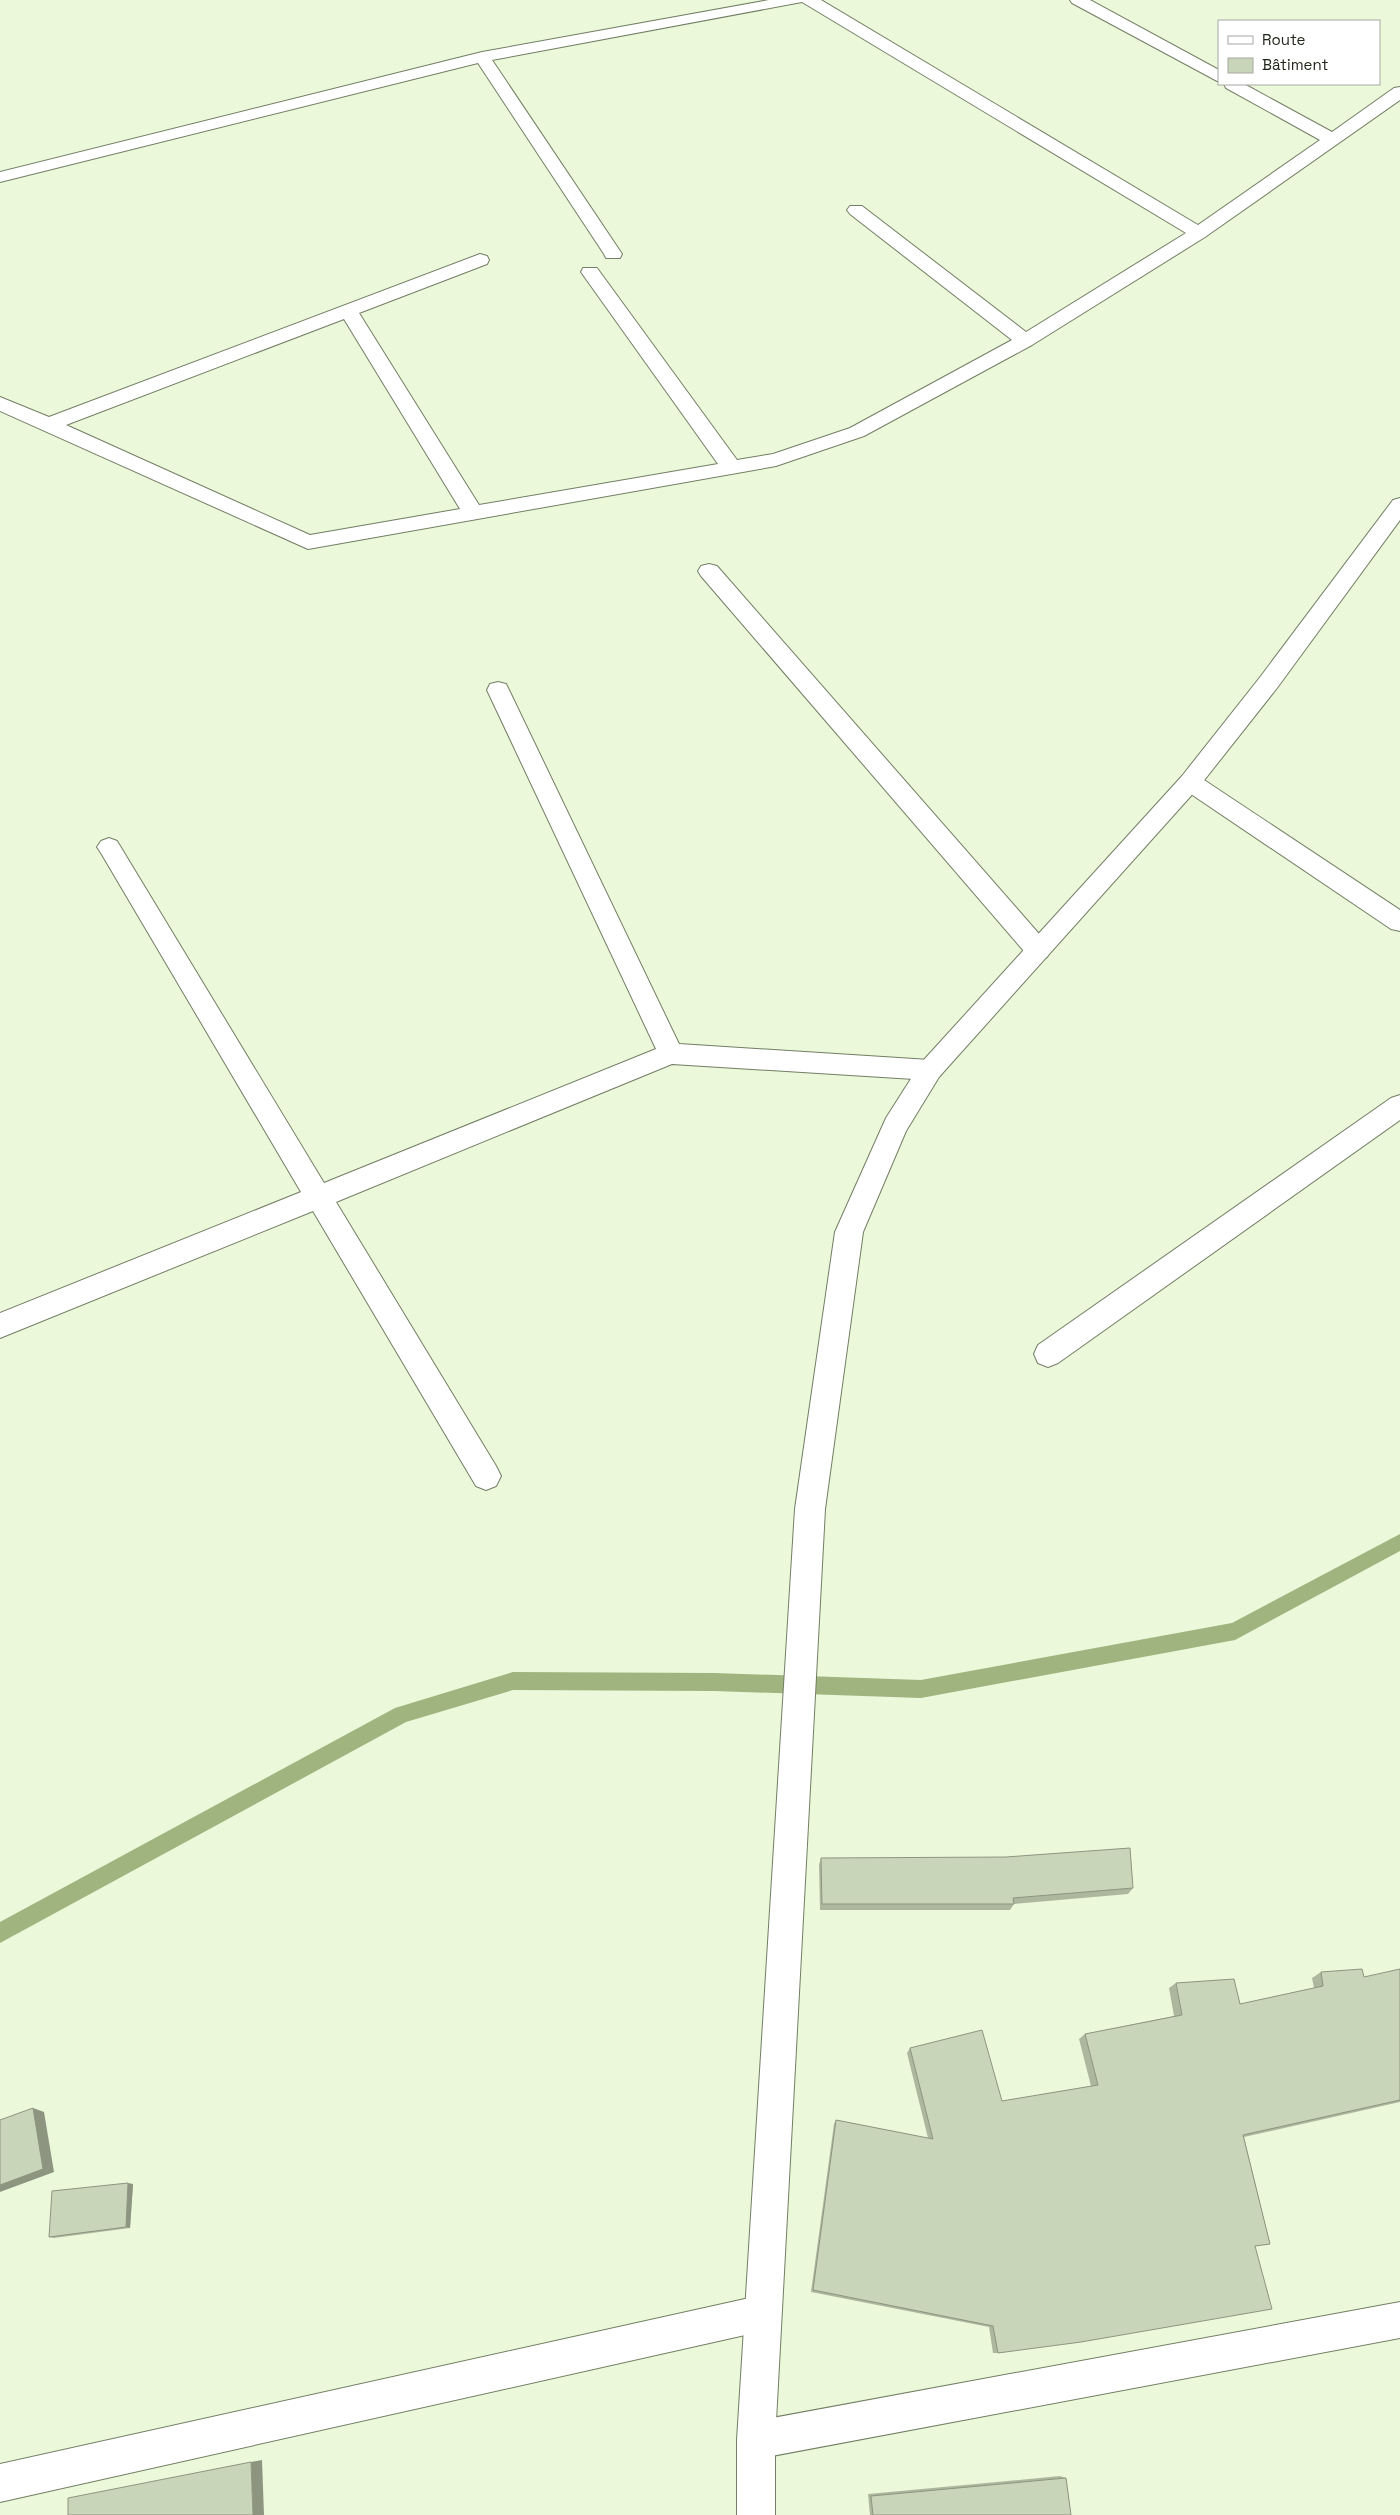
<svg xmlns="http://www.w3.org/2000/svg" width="1400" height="2515" viewBox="0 0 1400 2515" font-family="'Space Grotesk',sans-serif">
	<rect width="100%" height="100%" fill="#ebf8da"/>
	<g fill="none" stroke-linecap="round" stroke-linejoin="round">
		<path fill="#9fb47f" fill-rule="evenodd" d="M1400 1534V1551L1235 1640 921 1698 714 1691 513 1690 406 1722 0 1943V1922L395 1708 513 1672 714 1673 921 1680 1232 1623Z"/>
		<g stroke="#737e64" stroke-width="2">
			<path id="minor" d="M769 0H821L1198 225 1320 140 1226 88 1224 84H1244L1332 132 1394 88 1400 87V100L1205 237 1032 345 864 436 776 466 308 549 0 411V397L49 417 480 254 487 256 489 260 487 264 359 313 479 505 718 464 581 272 583 268H597L737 460 773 454 850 428 1012 340 850 214 847 210 850 206H862L1026 332 1186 233 802 2 492 60 622 254 620 258H606L604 254 478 63 0 182V172L482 52ZM344 319 460 509 310 535 66 425Z
				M1070 0H1090L1219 70V82L1072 3Z
				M709 564 717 566 1047 943 1050 950 1047 957 1038 960 1029 957 701 576 698 571 701 566Z
				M498 682 506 684 509 690 679 1044 930 1060 939 1063 943 1070 939 1077 930 1080 672 1064 336 1202 496 1466 501 1476 496 1486 486 1490 476 1486 313 1211 0 1338V1313L301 1192 101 853 97 847 101 841 109 838 117 841 324 1183 656 1049 487 690 490 684Z
				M1190 774 1198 776 1400 910V931L1391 929 1182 788 1178 782 1182 776Z
				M1400 1095V1120L1058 1363 1048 1367 1038 1363 1034 1354 1038 1345 1391 1098Z
				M763 2295 776 2300 781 2313 776 2326 763 2331 0 2502V2464Z
				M1400 2302V2338L756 2459 743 2453 737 2440 743 2427 756 2421Z"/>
		</g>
		<g stroke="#737e64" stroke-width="2">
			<path id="tertiary" d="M1400 498V520L1277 688 1198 788 939 1077 906 1131 863 1232 825 1509 775 2440V2515H737V2440L795 1509 835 1232 886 1118 921 1063 1182 776 1261 676 1393 500Z"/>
		</g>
		<use href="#minor" fill="#fff" fill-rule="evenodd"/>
		<use href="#tertiary" fill="#fff" fill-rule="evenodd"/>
	</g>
	<path fill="#adb79e" d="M821 1858 1133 1888 1128 1894 1014 1904 1010 1910H820L819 1865Z
		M1400 1969V2102L1244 2137 1270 2244 1256 2246 998 2353H993L989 2327 811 2292 834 2124 836 2120 928 2138 907 2053 910 2048 1002 2101 1091 2086 1079 2039 1085 2034 1174 2016 1169 1988 1176 1983 1240 2004 1314 1988 1312 1978 1321 1972 1364 1977Z
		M133 2184 130 2228 54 2238 49 2237Z
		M1060 2476 1066 2478 1071 2515H870L868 2494Z"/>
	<path fill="#8d9581" d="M33 2108 44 2112 54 2172 0 2192V2185Z
		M128 2183 133 2184 130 2228 126 2227Z
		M262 2460 264 2515H253L251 2462Z"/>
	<path fill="#c9d5b8" stroke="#8d9581" d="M1130 1848 1133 1888 1013 1898 1014 1904H822L821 1858 1006 1857Z
		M1362 1969 1364 1977 1400 1969V2100L1243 2135 1270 2244 1255 2246 1272 2309 1081 2342 998 2353 993 2326 813 2290 836 2120 933 2139 910 2048 982 2030 1002 2101 1098 2085 1085 2034 1182 2015 1176 1983 1234 1979 1240 2004 1323 1986 1321 1972Z
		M33 2108 43 2169 0 2185V2120Z
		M128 2183 126 2227 49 2237 52 2191Z
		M251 2462 253 2515H68V2498Z
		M1066 2478 1071 2515H873L871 2496Z"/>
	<rect x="1218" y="20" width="162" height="65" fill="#ffffff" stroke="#a6a8a3"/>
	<rect x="1228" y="36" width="25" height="8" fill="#ffffff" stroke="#a6a8a3"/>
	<text x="1262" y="45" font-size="15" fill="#20251a">Route</text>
	<rect x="1228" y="58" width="25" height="15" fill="#c9d5b8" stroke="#a6a8a3"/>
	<text x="1262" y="70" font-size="15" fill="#20251a">Bâtiment</text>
</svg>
